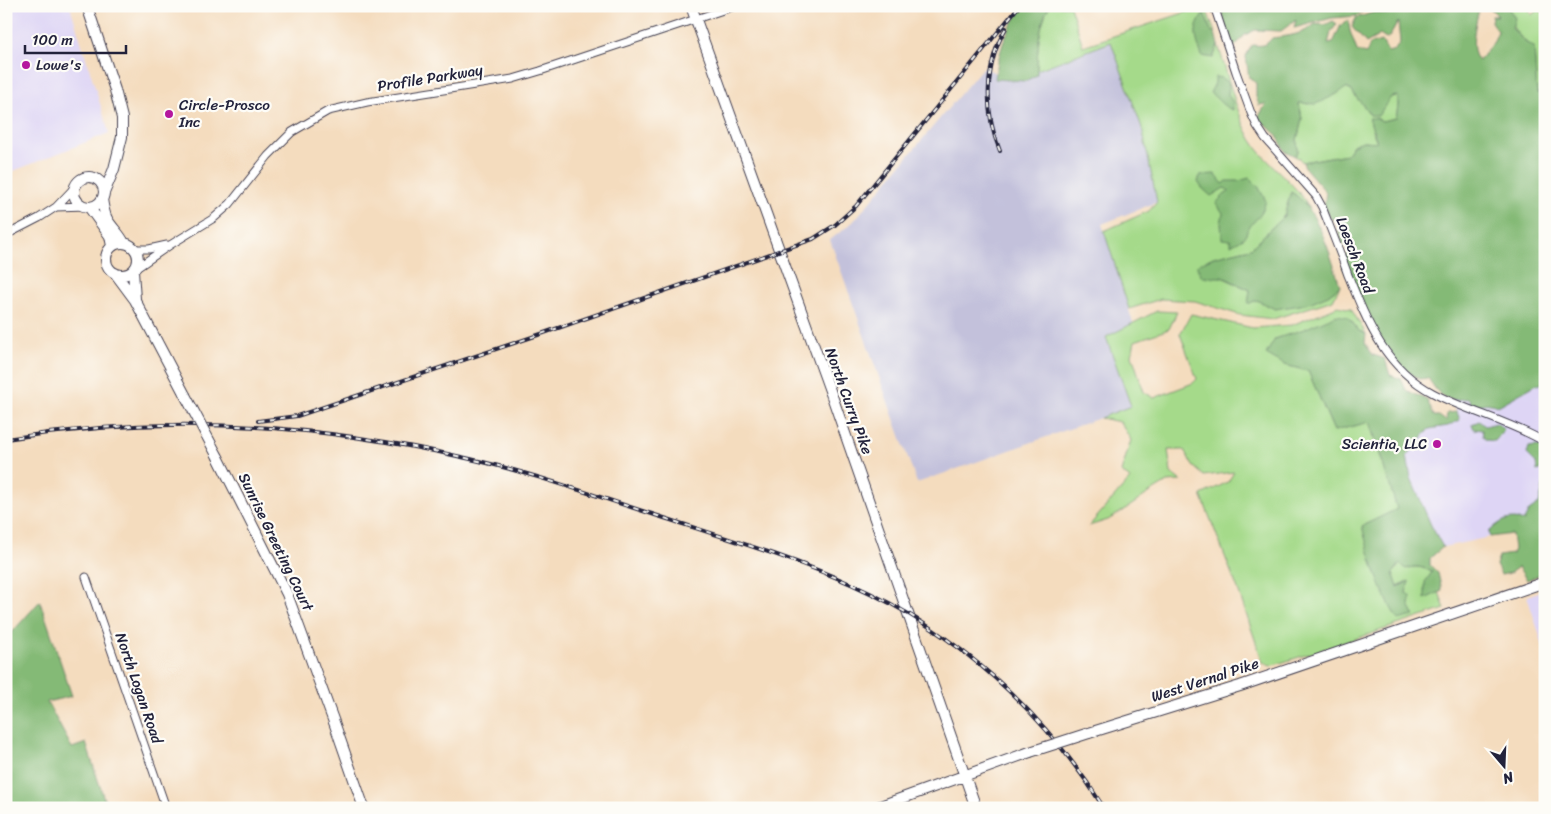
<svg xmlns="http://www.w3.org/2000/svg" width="1551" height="814" viewBox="0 0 1551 814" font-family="Sriracha,sans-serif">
	<rect width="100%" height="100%" fill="#fdfcf7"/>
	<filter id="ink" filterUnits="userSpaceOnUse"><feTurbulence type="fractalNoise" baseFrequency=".02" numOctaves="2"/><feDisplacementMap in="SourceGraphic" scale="10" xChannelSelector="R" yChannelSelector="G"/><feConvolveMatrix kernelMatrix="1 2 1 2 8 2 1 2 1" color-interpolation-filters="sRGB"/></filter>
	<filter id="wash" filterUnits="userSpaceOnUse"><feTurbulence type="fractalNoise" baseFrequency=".0096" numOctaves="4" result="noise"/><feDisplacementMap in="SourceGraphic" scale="20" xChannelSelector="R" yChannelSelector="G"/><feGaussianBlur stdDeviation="1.12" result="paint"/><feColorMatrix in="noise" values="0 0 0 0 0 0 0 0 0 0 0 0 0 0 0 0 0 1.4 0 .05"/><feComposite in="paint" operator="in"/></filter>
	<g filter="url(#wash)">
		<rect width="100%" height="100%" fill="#f4dcbe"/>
		<path fill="#ded5f5" d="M6 6H70L109 133 6 174Z
			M1537 384H1545V447L1535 446 1536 468H1545V480L1539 504 1529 511 1524 521 1489 532 1490 537 1443 547 1431 525 1411 479 1407 456 1429 429 1448 426 1460 420 1452 400 1463 398 1498 406Z
			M1545 590V652L1527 596Z"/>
		<path fill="#c3c1db" d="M1111 42 1142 128 1157 202 1102 224 1133 323 1106 337 1131 407 917 483 830 240 853 222 983 67 1010 80Z"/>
		<path fill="#a5da8a" stroke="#647e62" d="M1049 6H1070L1083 46 1205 6 1215 33 1211 31 1204 13 1213 58 1218 45C1228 75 1236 113 1251 139 1266 165 1296 182 1310 209L1297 196 1291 192 1284 216 1251 248 1214 257 1197 266 1250 290 1257 300 1275 309 1328 295 1340 286 1333 300 1273 319 1240 315 1195 301 1161 299 1129 309 1104 231 1149 211 1157 202 1142 128 1111 42 1037 70C1037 48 1039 26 1049 6Z
			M1504 6H1528L1531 15 1539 10 1544 13 1545 93 1541 91 1537 94 1534 48C1518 38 1509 24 1504 6Z
			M1345 88 1352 91C1357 100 1365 106 1370 115L1391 97 1398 95V106L1396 118 1382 121 1376 118 1372 130 1377 142 1363 141 1353 145 1347 154 1303 162 1295 156 1298 151 1297 140 1302 119 1299 103 1335 95Z
			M1338 306 1351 309 1366 334 1359 331 1348 317 1275 339 1285 365 1308 371 1334 431 1369 422 1398 509 1362 526 1413 616 1406 593 1409 581 1398 587 1393 573 1401 564 1406 569C1416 565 1422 567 1432 572L1425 598 1439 592 1445 609 1334 646 1271 666 1263 663 1237 587 1201 495 1228 482 1234 472 1204 476 1193 466 1184 450H1168L1171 473 1181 481 1167 482 1146 495 1123 511 1108 520 1089 526 1130 479 1121 472 1131 440 1120 422 1100 418 1131 406 1106 337 1157 311 1177 312 1169 329 1135 341 1132 355 1144 392 1154 398 1193 383 1197 379 1180 334 1191 314 1253 328 1292 325Z"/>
		<path fill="#84ba76" stroke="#536e58" d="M1024 6H1049C1038 28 1037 52 1037 75L1025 81 995 79C999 51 1006 28 1024 6Z
			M1221 6H1370L1357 16 1332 18 1294 28 1296 20 1281 31 1255 30 1245 35 1234 47 1227 35Z
			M1401 6H1468L1469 9 1473 6H1480C1476 21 1468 50 1479 61L1485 52 1493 43 1498 31 1491 22 1492 16H1498L1488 6H1504V8L1509 9 1515 18 1512 28 1525 42 1534 48 1537 94 1541 91 1545 93V384H1537L1498 406C1487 402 1482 403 1473 408L1469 399C1463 398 1458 400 1452 400 1440 398 1434 387 1428 378L1419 379 1407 371 1395 360 1389 349 1383 345 1343 267 1349 249 1342 243 1338 230 1342 226 1340 219H1331L1324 207 1326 192 1306 169 1303 162 1347 154 1353 145 1363 141 1377 142 1369 118H1376L1382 121 1396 118 1398 106V96L1391 97 1378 116 1370 115C1365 106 1357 100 1352 91L1346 88 1335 95 1316 104 1299 103 1302 119 1297 140 1298 151 1295 156 1285 151 1277 135 1258 118 1266 104 1259 105 1256 97V83L1249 78 1246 56 1252 45C1261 46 1266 46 1272 38 1288 36 1303 35 1315 24L1325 25 1333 21 1337 24 1331 32 1328 44 1333 43 1341 25 1348 20 1350 31 1357 51 1366 54 1370 44 1382 41 1388 52 1395 50 1400 42 1398 22 1390 36 1386 39 1380 35 1366 43 1352 27 1356 18 1375 12 1386 14 1400 9Z
			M1204 13 1211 31 1215 33 1218 45 1213 58 1202 56C1195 36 1192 31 1204 13Z
			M1215 77 1222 78 1229 84 1228 95 1233 102V110C1221 106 1220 100 1210 93L1215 83Z
			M1215 174 1223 184 1227 181H1239L1249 178 1258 186 1266 201 1261 214 1248 228 1245 237 1231 245V240L1222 239 1221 224 1223 213 1216 203 1224 195 1230 191 1224 188 1211 196 1202 188 1198 182 1200 175Z
			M1291 192C1317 206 1332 259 1340 286L1328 295 1307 304 1275 309 1257 300 1248 304 1250 290 1223 277H1201L1197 265 1213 257 1251 248 1284 216Z
			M1337 315 1348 317 1359 331 1366 334 1365 343 1373 355 1385 359 1390 375 1401 379 1406 390 1427 400 1434 416H1439L1446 421 1447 413 1457 412 1460 420 1448 426 1429 429 1407 456 1411 479 1431 525 1443 547 1430 558V565L1438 573 1442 591 1425 599V582L1432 572C1422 567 1416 565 1406 569L1400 564 1393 573 1398 587 1409 581 1406 593 1411 596 1409 604 1414 616 1398 620C1379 589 1371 561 1362 526L1397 509 1370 422 1334 431 1308 371 1285 365 1266 354 1275 339 1304 329Z
			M1479 421 1485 426 1497 423 1504 430 1495 441 1486 440 1483 436 1482 430 1474 429 1472 424Z
			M1535 446 1545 447V468L1537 471 1536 463 1527 454 1529 447Z
			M1545 480V573L1527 580 1518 567 1510 573 1501 575 1496 565 1499 556 1512 554 1514 549 1512 534 1490 537 1489 532C1500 521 1509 516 1524 521L1529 511 1539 504Z
			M40 601 72 696 47 702 72 748 86 743 107 808H6V639Z"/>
	</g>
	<g filter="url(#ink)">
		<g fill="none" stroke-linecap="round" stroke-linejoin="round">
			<g stroke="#423e4f" stroke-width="9">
				<path id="street" d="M1214 6 1236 72 1251 113 1257 126 1265 138 1316 196 1322 207C1331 230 1340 252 1348 275 1367 322 1385 368 1433 393 1469 412 1509 421 1545 442
					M56 207 86 206
					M6 235 39 218 56 207 75 187
					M136 249H149L167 245
					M135 269 170 245 214 218 230 204 268 156 292 132 328 111 367 102 513 79 540 71 735 6
					M86 577 166 808"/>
			</g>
			<g stroke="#423e4f" stroke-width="12">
				<path id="secondary" d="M87 6 115 90 122 118V137L114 169 104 193
					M691 6 833 399 976 808
					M74 192a15 15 0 1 1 30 0a15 15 0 1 1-30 0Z
					M102 199C103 206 104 213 107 219 112 228 120 234 124 243
					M89 207 110 236 112 246
					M106 259a16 16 0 1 1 32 0a16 16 0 1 1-32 0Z
					M133 271 135 299
					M115 273 135 300 185 395
					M218 457 287 594 335 725 364 808
					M1089 733 1240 686 1545 582
					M875 808 1030 752"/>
			</g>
			<use href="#street" stroke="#fff" stroke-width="7"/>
			<use href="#secondary" stroke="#fff" stroke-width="10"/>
			<g stroke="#22223b" stroke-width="4">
				<path id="rail" d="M1000 151C984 113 984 65 1006 28
					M258 421 297 416 541 334 813 239 835 225 856 206 1019 6
					M6 439C159 414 315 423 466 458 529 472 590 494 652 514 719 536 788 556 853 585 956 631 1044 712 1104 808"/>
			</g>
			<use href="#rail" stroke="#fdfcf7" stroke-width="2" stroke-dasharray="5.5" stroke-linecap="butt"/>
			<g stroke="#423e4f" stroke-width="12" stroke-linecap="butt">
				<path id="secondary-bridge" d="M185 395 218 457
					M1030 752 1089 733"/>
			</g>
			<use href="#secondary-bridge" stroke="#fff" stroke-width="10"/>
		</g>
	</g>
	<g fill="#b5179e" stroke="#fdfcf7" stroke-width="2">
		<circle cx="26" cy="65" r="5"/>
		<circle cx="169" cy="114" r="5"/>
		<circle cx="1437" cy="444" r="5"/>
	</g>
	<g text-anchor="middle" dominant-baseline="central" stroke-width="4.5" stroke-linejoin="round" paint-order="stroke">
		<g font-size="15" fill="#22223b" stroke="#fdfcf7" text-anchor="start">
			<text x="36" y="65">Lowe's</text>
			<text x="179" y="105">Circle-Prosco<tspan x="179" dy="17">Inc</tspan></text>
			<text x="1427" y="444" text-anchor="end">Scientia, LLC</text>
		</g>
		<g font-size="15" fill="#22223b" stroke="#fdfcf7">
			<text transform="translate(430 78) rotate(-9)">Profile Parkway</text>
			<text transform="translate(1355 255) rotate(69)">Loesch Road</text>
			<text transform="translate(849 401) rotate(70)">North Curry Pike</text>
			<text transform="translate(276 542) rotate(64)">Sunrise Greeting Court</text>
			<text transform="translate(1205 680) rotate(-18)">West Vernal Pike</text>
			<text transform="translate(139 688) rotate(71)">North Logan Road</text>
		</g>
	</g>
	<rect width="1551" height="814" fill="none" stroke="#fdfcf7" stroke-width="25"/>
	<g transform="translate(1504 766) rotate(161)" stroke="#fdfcf7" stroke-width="4" paint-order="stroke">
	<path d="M0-4L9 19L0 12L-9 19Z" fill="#22223b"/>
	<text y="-8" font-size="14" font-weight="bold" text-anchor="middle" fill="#22223b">N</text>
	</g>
	<path d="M25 45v8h101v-8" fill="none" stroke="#22223b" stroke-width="2.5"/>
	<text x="32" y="45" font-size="15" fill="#22223b" stroke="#fdfcf7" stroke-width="4" paint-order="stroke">100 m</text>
</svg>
